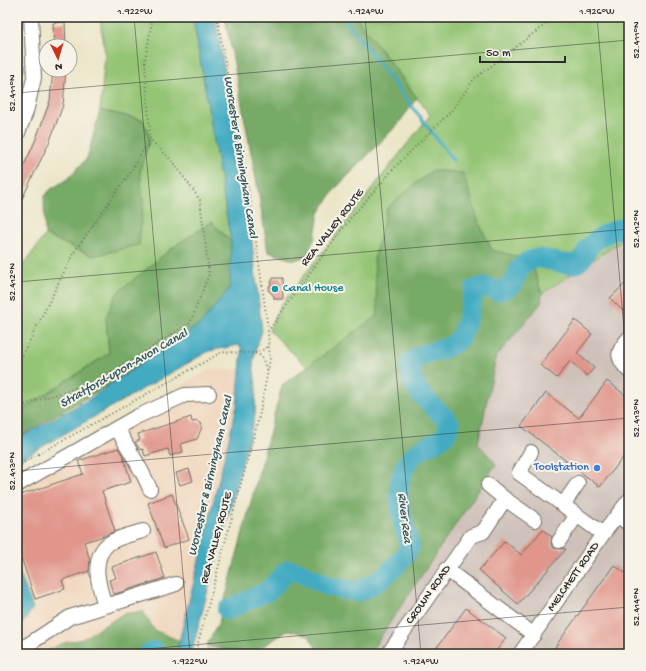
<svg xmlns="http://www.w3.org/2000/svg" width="646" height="671" viewBox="0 0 646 671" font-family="'Gochi Hand',sans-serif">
	<rect width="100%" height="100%" fill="#f7f3e8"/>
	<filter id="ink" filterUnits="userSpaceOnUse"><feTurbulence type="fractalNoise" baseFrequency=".025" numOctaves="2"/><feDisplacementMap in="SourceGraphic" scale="8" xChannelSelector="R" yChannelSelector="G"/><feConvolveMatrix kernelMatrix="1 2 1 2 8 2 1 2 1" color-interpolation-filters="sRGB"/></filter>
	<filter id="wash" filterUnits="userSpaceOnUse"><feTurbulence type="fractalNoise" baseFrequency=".012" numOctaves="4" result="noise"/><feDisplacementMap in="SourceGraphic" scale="16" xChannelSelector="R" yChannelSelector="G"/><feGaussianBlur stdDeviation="0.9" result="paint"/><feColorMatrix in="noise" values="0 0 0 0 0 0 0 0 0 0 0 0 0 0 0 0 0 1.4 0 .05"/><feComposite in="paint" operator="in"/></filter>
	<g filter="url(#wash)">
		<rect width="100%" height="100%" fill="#ece6c9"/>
		<path fill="#f0d5bc" d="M211 369H239L240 385 180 641 123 614 82 639 60 644 42 654H17V476Z"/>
		<path fill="#cec1b9" d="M629 236V654H369L496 464 478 445 496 357 541 303 542 294Z
			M207 645 225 650 261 654H204Z"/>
		<path fill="#94c575" stroke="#607850" d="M100 17H193L231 242 212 222 176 245 151 265 106 317 109 353 17 413V325L24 308 17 285V274L45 235 93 256 143 203 140 169 150 139 143 120 100 110 105 55Z
			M356 17H629V236L514 312 345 404 269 330 280 306 430 115Z"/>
		<path fill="#7a6" stroke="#516a48" d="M225 17H356L417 98 398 124 335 189 319 213 315 237 307 256 294 260 268 252 258 189Z
			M100 110 143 120 150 139 140 169 143 203 139 245 93 256 45 235 44 197 51 189 68 179 87 158Z
			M432 170 463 173 479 223 492 250 531 260 542 294 541 303 496 357 478 444 496 464 369 654H320L308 635 289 630 252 653 225 650 207 645 219 622 282 385 378 315 374 260 387 208Z
			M212 222 231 242 230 287 202 323 108 385 17 438V413L109 353 106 317 117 293 176 245Z
			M17 285 24 308 17 325Z
			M143 611 154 630 180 641 176 654H42L60 644 82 639 123 614Z"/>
		<path fill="#42abc2" stroke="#366b76" d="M193 17H215L248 206 262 331 256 349 253 363 256 387 255 415 191 654H176L237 405 242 349 239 345 209 351 17 461V439L89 399 202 323 230 287 231 242Z
			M17 567 33 608 17 632Z"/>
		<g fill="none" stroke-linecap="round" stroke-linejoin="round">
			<path stroke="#42abc2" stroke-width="3.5" d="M343 17 453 160"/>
			<path stroke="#42abc2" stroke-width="20" d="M227 610 268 591 288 570 297 571 330 587 357 592C378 584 399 566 410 547 401 517 388 472 419 451 433 442 446 441 450 424 434 404 409 393 410 364 422 349 446 354 459 339 466 331 471 301 475 289L487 287 497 291C501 290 506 289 509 287 519 279 514 269 529 261 543 253 558 267 573 264 583 263 584 253 589 247 601 233 613 231 629 226
				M147 654 155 651"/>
		</g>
		<g id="blocks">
			<path fill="#e1968c" d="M65 22 66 46H54L53 23Z
				M53 70H66L63 105 49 143 17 209V180L34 144 50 101Z
				M273 278H282L283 299H274V296L268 290Z
				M629 280V305L623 311 610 298Z
				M575 320 592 334 577 353 594 368 587 376 570 361 557 378 540 365Z
				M607 381 629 398V450L600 487 521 426 546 393 579 418Z
				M191 417 192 422 197 421 201 423 202 427 197 439 181 444 183 452 170 456 168 449 145 456 143 449 140 450 135 442 140 440 138 434Z
				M118 448 123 456 131 482 102 491 115 531 104 536 84 542 90 560 89 571 62 580 65 589 35 599 22 560 17 562V496L83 474 78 461Z
				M189 469 193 481 180 485 176 473Z
				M172 494 189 539 164 548 148 503Z
				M543 529 552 537 551 544 554 548 566 549 518 604 479 570 505 541 521 555Z
				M156 552 165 578 115 594 113 593 109 580 116 578 112 567Z
				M614 565 629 576V654H550Z
				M466 608 506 638 494 654H432Z"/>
		</g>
	</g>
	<g filter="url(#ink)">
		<use href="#blocks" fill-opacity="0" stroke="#6f6c62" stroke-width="1"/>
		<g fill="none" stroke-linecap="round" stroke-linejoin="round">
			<g stroke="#6f6c62" stroke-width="16">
				<path id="minor" d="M17 135 26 112 34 78 31 17
					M629 338C617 351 615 357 629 371
					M117 428C128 449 141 467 150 489
					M531 452 519 473 603 534
					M17 485 136 417 185 395 209 394
					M488 485 505 499
					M563 505 578 483
					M617 515 629 524
					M559 541 577 515
					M446 569 534 635
					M105 606C99 587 90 559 108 544 117 537 133 534 143 531
					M17 652 70 617 176 584
					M388 654 471 536 483 532 505 499 535 520
					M520 654 603 534 629 500"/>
			</g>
			<path stroke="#6f6c62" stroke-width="2" stroke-dasharray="1 3" stroke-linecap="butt" d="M217 17 251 205 268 329
				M255 353 265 349 268 344
				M17 366 73 254 129 174 150 139
				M17 404 24 405 99 380 190 323 209 274 200 200 174 163 150 139 145 60 152 22 150 17
				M17 466 222 352 255 353 261 356 267 370
				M195 654 259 417 270 360 268 331 349 220 398 164 453 109 474 79 546 24 559 17"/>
			<use href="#minor" stroke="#fff" stroke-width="14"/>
		</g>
	</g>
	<path fill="none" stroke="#2b2b2b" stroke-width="1" stroke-opacity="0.45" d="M134 17 190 654M365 17 421 654M597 17 629 387M17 93 629 40M17 282 629 229M17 471 629 418M89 654 629 607"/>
	<circle fill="#0f9aa8" stroke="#f7f3e8" stroke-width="1.5" cx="275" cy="289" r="4"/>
	<circle fill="#3f7fe0" stroke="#f7f3e8" stroke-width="1.5" cx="597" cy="468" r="4"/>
	<g text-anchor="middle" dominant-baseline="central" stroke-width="4" stroke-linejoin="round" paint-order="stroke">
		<g font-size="12" fill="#2b2b2b" stroke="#f7f3e8">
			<text transform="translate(333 228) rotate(-52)">REA VALLEY ROUTE</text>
			<text transform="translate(217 538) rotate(-75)">REA VALLEY ROUTE</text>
			<text transform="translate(574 577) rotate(-55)">MELCHETT ROAD</text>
			<text transform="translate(429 595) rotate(-55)">CROWN ROAD</text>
		</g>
		<g font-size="12" fill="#0d838f" stroke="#f7f3e8" text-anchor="start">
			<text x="283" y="289">Canal House</text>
		</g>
		<g font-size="12" fill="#366cbe" stroke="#f7f3e8" text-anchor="end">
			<text x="589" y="468">Toolstation</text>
		</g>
		<g font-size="13" font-style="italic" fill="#335860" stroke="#f7f3e8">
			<text transform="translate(240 157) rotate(81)">Worcester &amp; Birmingham Canal</text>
			<text transform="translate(124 369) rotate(-30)">Stratford-upon-Avon Canal</text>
			<text transform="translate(211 476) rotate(-77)">Worcester &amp; Birmingham Canal</text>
			<text transform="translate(404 518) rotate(83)">River Rea</text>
		</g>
	</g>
	<rect width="646" height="671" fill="none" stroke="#f7f3e8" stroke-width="44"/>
	<g transform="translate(58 58) rotate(175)"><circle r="19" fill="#f7f3e8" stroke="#a5a39c"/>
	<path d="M0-3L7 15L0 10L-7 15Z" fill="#c8321e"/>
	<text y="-6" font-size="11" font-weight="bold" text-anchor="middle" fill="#2b2b2b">N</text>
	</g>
	<path d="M480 56v6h85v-6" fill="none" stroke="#2b2b2b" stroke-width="2"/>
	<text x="486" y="56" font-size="12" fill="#2b2b2b" stroke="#f7f3e8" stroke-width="3" paint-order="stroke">50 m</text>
	<rect x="22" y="22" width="602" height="627" fill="none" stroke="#2b2b2b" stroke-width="1.5"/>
	<g font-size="10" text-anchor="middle" fill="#2b2b2b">
		<text x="135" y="14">1.922°W</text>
		<text x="366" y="14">1.924°W</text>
		<text x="597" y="14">1.926°W</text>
		<text transform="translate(635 40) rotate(-90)" y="4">52.411°N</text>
		<text transform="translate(11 93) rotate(-90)" y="4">52.411°N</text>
		<text transform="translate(635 229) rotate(-90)" y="4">52.412°N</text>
		<text transform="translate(11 282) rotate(-90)" y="4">52.412°N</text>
		<text transform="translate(635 418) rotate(-90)" y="4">52.413°N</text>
		<text transform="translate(11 471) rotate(-90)" y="4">52.413°N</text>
		<text transform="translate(635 607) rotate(-90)" y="4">52.414°N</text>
		<text x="190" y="664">1.922°W</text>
		<text x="421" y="664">1.924°W</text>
	</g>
</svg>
